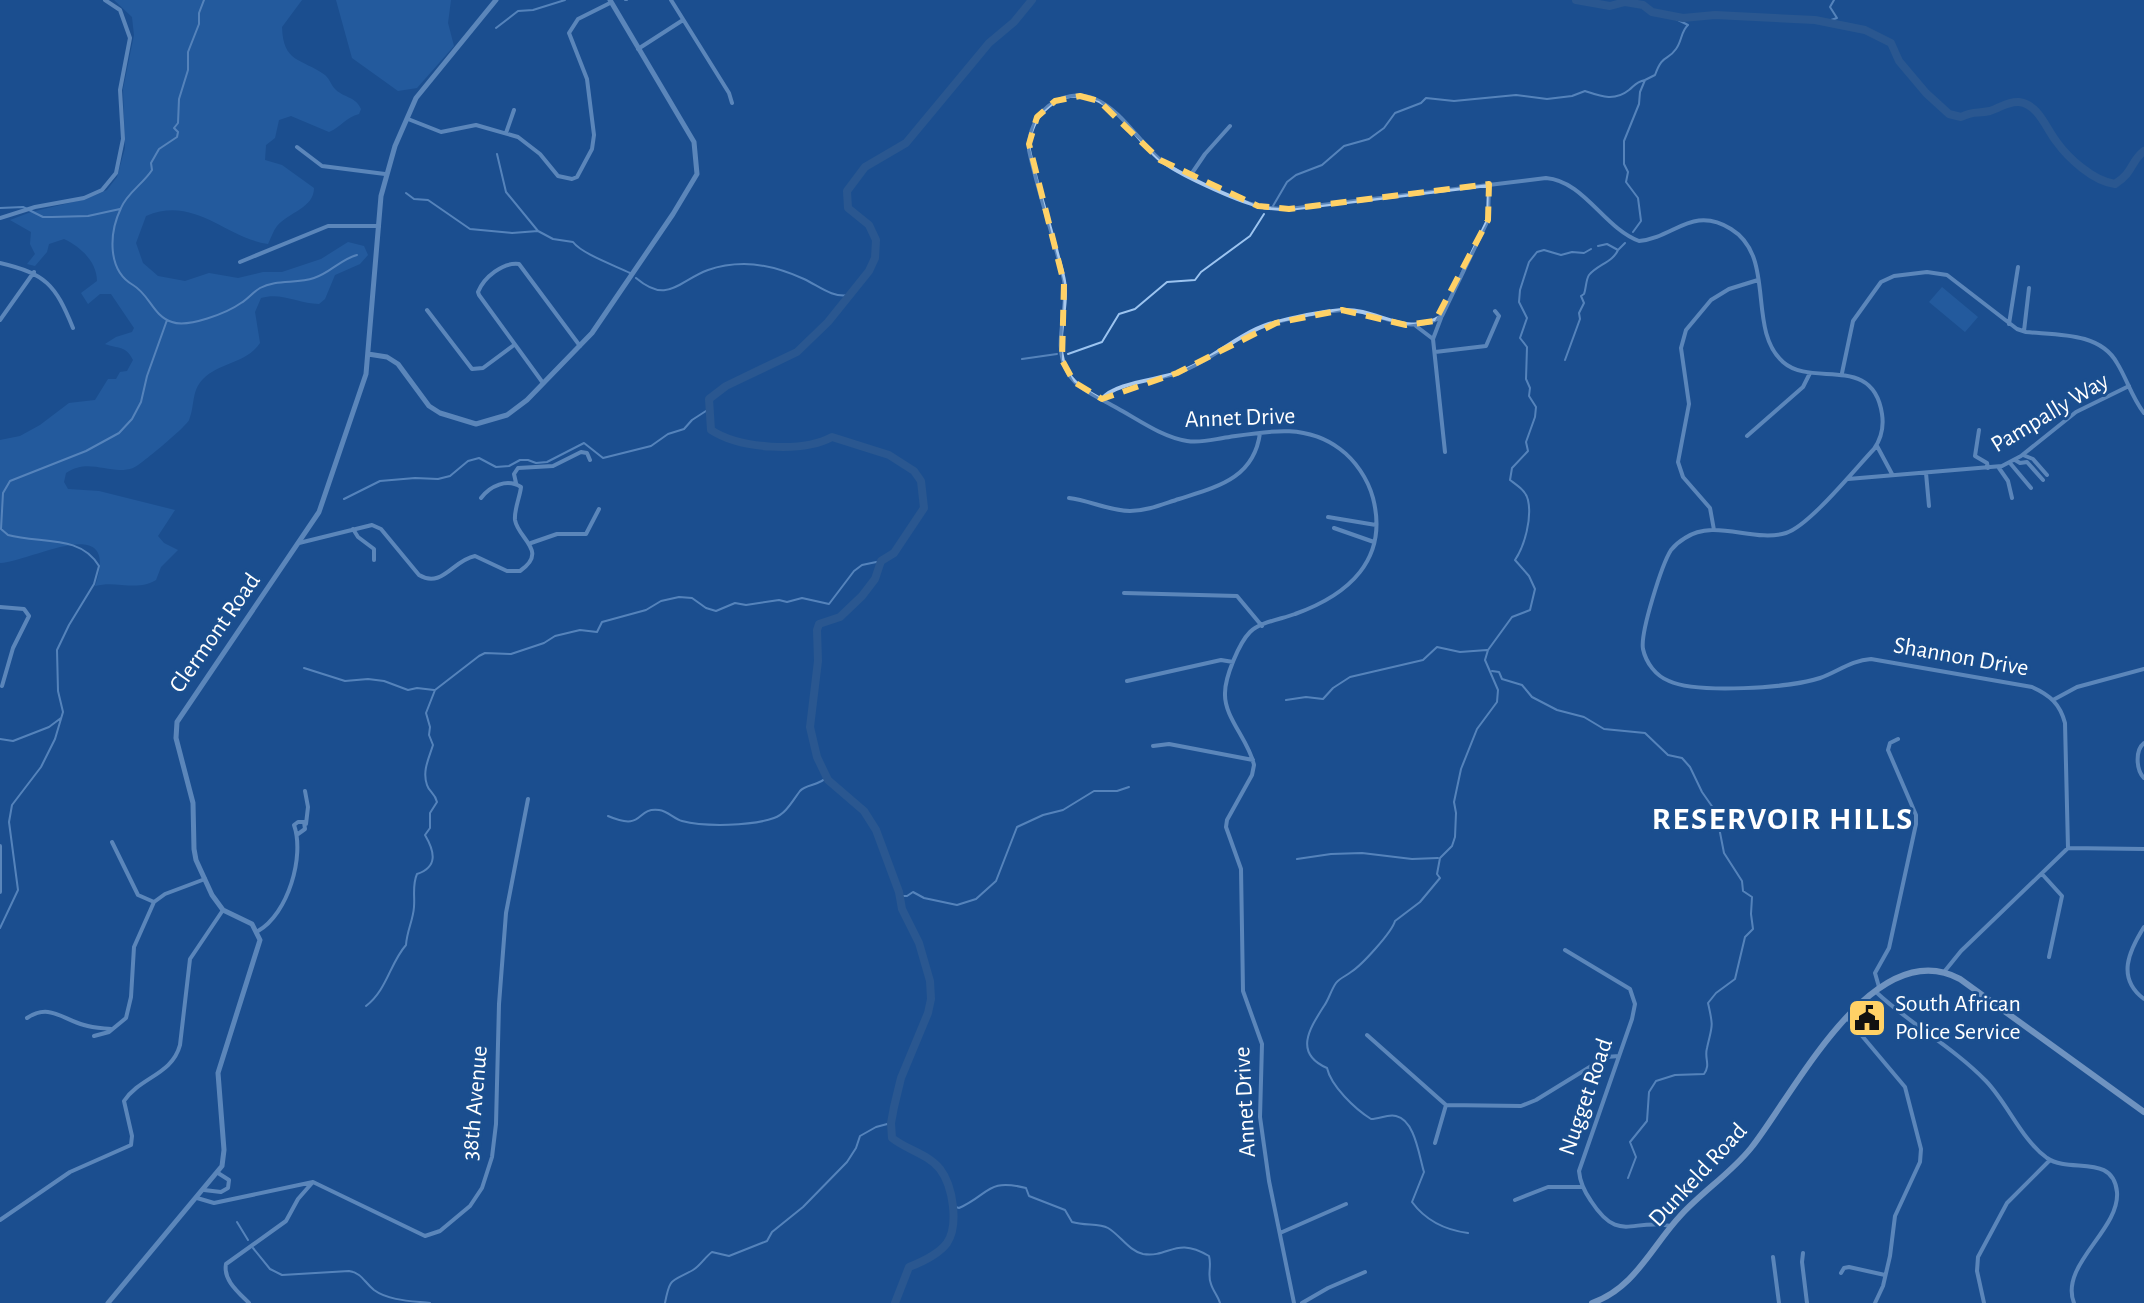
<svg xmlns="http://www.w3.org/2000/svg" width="2144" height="1303" viewBox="0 0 2144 1303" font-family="'Alegreya Sans',sans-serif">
	<rect width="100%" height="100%" fill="#1b4f8f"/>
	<path fill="#2e69ad" d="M114 0H302L282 27C283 63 301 58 325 75 330 79 331 86 336 90 345 98 356 97 361 109L359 114C346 117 341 127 329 132L291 116 279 120 275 138 266 145 265 160 282 165 314 188C314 208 289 212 277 226 273 231 271 238 268 244 225 238 195 195 146 216L136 243 143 263 158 276 185 281 209 273 238 278 263 272H282L321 259 348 242 364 246 368 255 360 264 335 275 325 299 319 304C299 304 282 292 261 298L255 312 260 343C246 364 220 362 203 379 191 391 195 406 189 420 187 426 138 467 133 468 110 476 90 457 66 473L64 482 68 489 99 491 175 510 158 536 164 543 178 550 161 567 156 580C136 592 117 580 95 586 122 509 31 562 0 563V440L20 436 40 425 69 403 95 400 108 379H116L120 372 127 371 133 360C126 345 118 349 105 344L116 337 132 332 134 328 111 294H100L88 304 81 293 97 281C97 262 81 247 64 239L49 244 47 252 35 266 27 264 35 254 30 244 31 232 10 220 31 212 86 199 107 190 117 177 125 148 123 89 134 35 132 17Z
		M336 0H451L448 23 454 46 417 88 398 91 352 58Z
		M1942 287 1978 317 1965 332 1929 302Z"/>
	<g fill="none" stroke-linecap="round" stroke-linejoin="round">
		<path stroke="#9cc4f0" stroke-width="2" d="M204 0 199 13V24L188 52V70L179 99 178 123 174 128 178 132 177 137 159 149 151 163 152 170C143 184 127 193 121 208 109 233 107 270 133 285 150 295 153 316 172 322 188 328 227 313 241 303 248 299 253 292 260 288 276 279 297 284 314 278 330 273 341 259 357 255
			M625 0H627
			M1825 22 1837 18 1830 7 1834 0
			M496 28 518 11 533 10 565 0
			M497 154 506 192 538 231
			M406 193 414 199 428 200 470 229 512 233 538 231 553 239 573 242C582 254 616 266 630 273
			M1273 206 1287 182 1296 175 1322 165 1344 146 1369 139 1384 128 1395 113 1421 103 1426 98 1454 101 1516 95 1547 99 1572 96 1585 91C1600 96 1614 102 1629 90 1635 85 1636 82 1645 80
			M0 208 23 207 43 217H52L88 216 120 209
			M1633 232 1641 221 1638 198 1626 182 1628 172 1624 164V141L1639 104 1640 92 1645 80 1655 75C1663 53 1667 62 1676 49 1682 41 1681 31 1688 25L1670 16
			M1598 246 1607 244 1618 250 1625 243
			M636 278C668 305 678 281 708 270 719 266 732 264 744 264 764 264 786 271 804 279 819 286 832 298 849 295
			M1068 354 1102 342 1119 314 1135 309 1167 282 1195 280 1201 272 1250 236 1264 214
			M1022 359 1057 354
			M1565 360 1580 319 1579 313 1584 303 1581 296 1584 294C1586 289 1586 279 1589 275 1597 265 1613 262 1618 250
			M344 499 380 481 415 478 438 479 450 476 468 461 479 458 496 467 509 466 520 460H528L536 463 547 462 584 443 603 458 651 446 668 434 684 429 692 420 709 409
			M304 668 345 681 368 679 384 681 408 690 417 688 434 690
			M1492 671 1499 672 1502 679 1522 685 1532 697 1557 710 1584 717 1604 729 1645 733 1668 755 1682 758 1690 767 1702 792 1716 812 1724 853 1742 881 1743 891 1752 897 1751 914 1753 929 1745 937 1735 979 1716 993 1708 1003C1714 1029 1712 1025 1707 1048 1704 1059 1711 1064 1704 1074L1675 1075 1656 1081 1649 1092 1647 1121 1630 1142 1636 1157 1628 1178
			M1286 700 1306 697 1323 699 1333 688 1350 677 1423 660 1437 647 1460 652 1487 650
			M0 739 13 741 49 727 61 718
			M608 816C645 832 635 807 659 810 668 811 674 819 682 821 705 827 752 826 774 818 786 814 793 800 800 791 806 784 819 786 827 777
			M1297 859 1331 854 1362 853 1412 859 1438 858
			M900 896H907L913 892 924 898 957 905 976 899 996 881 1017 827 1043 815 1063 810 1094 791H1117L1129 787
			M0 928 18 890 9 822 12 805 41 767 55 739 63 712 58 691 57 650 69 625 94 584 99 566C80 534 40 544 8 535L1 529 3 493 10 481 86 451 119 433 132 419 141 402 147 376 167 320
			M366 1006C387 990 390 963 406 945 407 930 413 921 414 907 415 896 412 885 417 874 438 867 435 852 425 835L430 828V813L437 802C435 793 429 792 427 785 422 771 429 758 433 745L429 735 430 727 426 713 435 690 479 656 485 653 511 654 544 643 555 636 580 630 597 632 602 622 646 610 661 601 679 597 692 598 706 608 716 611 735 603 746 605 779 600 787 602 802 598 829 604 854 571 862 565 881 561
			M952 1206 959 1208C990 1194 987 1178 1026 1188L1029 1196 1065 1210 1072 1222C1085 1226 1099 1223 1108 1228 1120 1235 1129 1251 1143 1254 1170 1258 1175 1236 1209 1256 1212 1266 1207 1275 1211 1284 1213 1291 1218 1296 1220 1303
			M237 1222 248 1240
			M1468 1233C1445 1230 1426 1221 1412 1202L1424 1172C1419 1156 1415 1120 1396 1116 1387 1114 1380 1119 1371 1119 1355 1109 1331 1086 1327 1068 1293 1053 1310 1028 1324 1006 1329 999 1331 990 1336 983 1340 978 1346 976 1351 972 1362 965 1392 932 1395 921L1420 902 1440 878 1437 874 1440 858 1452 846 1455 837 1456 813 1454 802 1461 769 1477 729 1497 702 1498 690 1485 660 1488 650 1512 617 1530 610 1535 589 1529 576 1515 560C1525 545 1532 518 1528 500 1526 491 1518 486 1510 480L1512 468 1528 451 1526 442 1535 417 1536 407 1529 396 1530 388 1526 379 1527 347 1520 338 1527 318 1519 302 1520 290 1529 262 1537 252 1544 250 1561 255 1572 252 1584 253 1591 249
			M253 1248 270 1269 282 1275 349 1271C362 1273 364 1282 374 1290 389 1301 413 1301 430 1303
			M665 1303C670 1276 672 1282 693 1270 700 1266 705 1257 712 1252L729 1256 767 1241 772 1232 803 1207 847 1162 856 1148 860 1136 876 1127 891 1123"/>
		<path stroke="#3c6290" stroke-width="8" d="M1576 0 1610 6 1625 2 1643 5 1652 12 1683 18 1715 15 1815 20 1865 30 1891 43 1899 61 1926 93 1949 114 1961 117C1974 110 1977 114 1990 111 2000 108 2008 101 2019 102 2038 104 2046 128 2056 141 2068 158 2093 181 2115 184 2134 172 2130 162 2144 151
			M895 1303 909 1267C922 1262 938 1255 947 1243 959 1225 953 1186 940 1169 928 1154 907 1150 892 1138L891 1123 894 1107 901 1078 928 1013 931 999 930 981 919 943 902 909 899 892 876 830 864 811 828 780 817 757 810 727 818 661 817 630 819 624 840 617 862 596 875 579 881 561 894 553 924 508 921 481 914 471 889 455 832 437C802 453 740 449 711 430L709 399 726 386 797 352 828 322 869 271 875 258 876 240 869 225 848 208 847 191 865 167 906 143 989 43 1014 22 1032 0"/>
		<path stroke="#a9c9ee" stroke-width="4" d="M671 0 729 93 732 103
			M638 49 683 20
			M408 119 441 132 476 125 518 137 540 154 558 176 572 179 577 177 592 149 594 135 587 79 569 33 578 19 610 3
			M506 133 514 110
			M297 147 322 166 385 174
			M1190 176 1205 154 1230 126
			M0 218 35 207 84 198 102 190 116 173 123 139 120 90 130 38 120 10 105 0
			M240 262 328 226H379
			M0 263C46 274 55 284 73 328
			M427 310 472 369 483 368 514 345
			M1441 318 1433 339 1445 452
			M0 320 34 272
			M2009 324 2018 267
			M1416 326 1433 339
			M2024 331 2029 288
			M1435 352 1486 346 1499 316 1495 311
			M1842 373 1853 321 1881 282 1894 276 1927 272 1947 275 2017 329 2026 332C2057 335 2100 332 2117 363 2127 379 2132 398 2144 413
			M543 383 479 295 478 292C484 277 503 262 519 264L580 346
			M1102 399C1114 383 1157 380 1177 373 1210 362 1236 335 1269 324 1291 318 1318 312 1342 310 1379 308 1406 339 1442 316L1488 220 1489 185
			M1979 430 1975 456 1987 463 1988 468
			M1747 436 1803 387 1810 373
			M1877 446 1892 474
			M2023 455 2033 459 2047 475
			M2015 460 2020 463 2027 462 2043 480
			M2010 463 2031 488
			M1999 468 2008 481 2012 498
			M1926 473 1929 506
			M1848 479 2002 466 2021 456 2076 412 2129 386
			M516 483 514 474 518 468 553 466 581 452 587 453 590 460
			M1069 498C1089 500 1109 511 1130 511 1147 511 1163 504 1179 499 1216 487 1254 479 1260 433
			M1328 517 1376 525
			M1334 528 1374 542
			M353 529 358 537 374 549V560
			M1714 530 1710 508 1683 477 1678 462 1689 404 1681 348 1686 330 1711 300 1729 289 1758 280
			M299 543 372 525 381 529 419 575C442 589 453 560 475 556L507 571H520C549 551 518 539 515 520 514 509 520 497 521 487 507 478 490 486 481 498
			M531 543 557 534H586L599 509
			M1124 593 1237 596 1262 626
			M0 607 24 609 29 616 13 648 2 686
			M1127 681 1221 660 1233 662
			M2053 700 2077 687 2144 669
			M2144 743C2135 750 2136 770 2144 778
			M1153 746 1169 744 1253 760
			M305 791 308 807 306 824
			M112 842 138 895 154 902
			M0 846V892
			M2068 848 2144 849
			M2042 874 2062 896 2049 957
			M2144 927C2129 951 2116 978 2144 999
			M258 931C288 914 305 856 294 825L298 822H304L305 829 298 834
			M1565 950 1630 989 1635 1004 1632 1019 1579 1171C1580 1183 1584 1191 1591 1201 1619 1244 1631 1218 1671 1226
			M1879 987 1875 973 1889 948 1916 824V815L1888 750 1890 743 1898 739
			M1876 992C1910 1024 1953 1047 1986 1081 2008 1104 2021 1139 2047 1158 2070 1174 2113 1153 2117 1192 2120 1230 2059 1265 2074 1303
			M27 1018C49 1003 62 1019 84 1025 93 1028 102 1028 111 1029
			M1847 1018 1905 1087 1921 1149 1920 1162 1895 1216 1890 1256 1883 1286 1875 1303
			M1367 1035 1446 1105 1521 1106 1536 1100 1606 1057 1619 1056
			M94 1036 109 1032 126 1018 131 997 134 947 154 902 165 894 205 879
			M1435 1143 1446 1105
			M204 1190 221 1192 228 1188 229 1180 218 1173
			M197 1198 214 1203 313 1182 425 1236 440 1231 470 1206 482 1188 492 1157 496 1124 499 1004 506 913 528 799
			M1515 1200 1548 1187H1582
			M0 1220 70 1172 131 1145 132 1136 124 1101C140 1077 172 1075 180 1045L190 959 223 910
			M1280 1233 1346 1204
			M1803 1253 1802 1262 1807 1303
			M1773 1257 1779 1303
			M1841 1273 1844 1268 1849 1267 1885 1275
			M249 1303C238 1292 223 1280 226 1264L286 1221 298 1199 312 1183
			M1294 1303 1269 1181 1260 1117 1262 1044 1243 991 1241 869 1226 827 1227 820 1252 775 1254 765C1249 740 1224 718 1225 693 1225 677 1239 643 1250 632 1260 622 1282 619 1295 614 1348 595 1389 560 1373 498 1368 479 1355 460 1340 449 1304 422 1264 432 1223 438 1211 440 1200 443 1187 441 1162 437 1139 420 1117 408 1100 398 1078 390 1068 373 1053 347 1066 318 1065 290 1065 277 1059 262 1056 249 1047 216 1036 183 1029 150 1027 115 1061 85 1095 99 1121 110 1138 140 1158 158 1175 173 1237 201 1259 206 1269 209 1279 209 1289 209L1546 178C1584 181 1604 228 1639 241 1674 238 1692 205 1731 229 1777 257 1746 329 1783 362 1812 388 1873 353 1882 414 1884 427 1881 439 1874 449 1855 469 1809 526 1786 533 1753 543 1715 518 1685 538 1680 541 1675 545 1671 550 1662 564 1640 633 1643 649 1646 663 1656 676 1669 681 1697 694 1790 688 1820 678 1837 672 1852 660 1871 659L2032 687C2050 695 2060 704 2065 723L2068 848 1961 951 1944 972
			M1302 1303 1328 1288 1365 1272
			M1984 1303 1977 1271 1978 1257 2007 1203 2050 1160"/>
		<path stroke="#a9c9ee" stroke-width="5" d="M368 354 387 357 398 364 429 406 440 413 476 424 507 415 527 400 592 333 673 214 697 174 694 142 610 0
			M108 1303 222 1166 224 1150 218 1073 260 940 252 924 223 910 212 895 196 860 194 849 193 803 176 738 177 722 319 512 366 374 381 196 395 146 416 98 496 0"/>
		<path stroke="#d6e6fa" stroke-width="6" d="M1592 1303C1635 1288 1651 1247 1681 1215 1703 1191 1731 1173 1751 1148 1794 1094 1873 932 1960 979L2144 1112"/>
	</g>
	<path d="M0 0H2144V1303H0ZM1080 96 1099 101 1160 160 1258 206 1289 209 1489 184 1488 220 1435 321 1406 325 1342 310 1276 323 1177 373 1102 399 1074 382 1062 360 1064 283 1029 144 1037 117 1055 101Z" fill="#1b4f8f" fill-opacity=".55" fill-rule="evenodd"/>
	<path fill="none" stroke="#ffd166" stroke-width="6" stroke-dasharray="16 10" stroke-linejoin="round" d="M1080 96 1099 101 1160 160 1258 206 1289 209 1489 184 1488 220 1435 321 1406 325 1342 310 1276 323 1177 373 1102 399 1074 382 1062 360 1064 283 1029 144 1037 117 1055 101Z"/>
	<defs>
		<g id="civic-square" transform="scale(2)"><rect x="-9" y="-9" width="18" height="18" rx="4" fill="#ffd166" stroke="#1b4f8f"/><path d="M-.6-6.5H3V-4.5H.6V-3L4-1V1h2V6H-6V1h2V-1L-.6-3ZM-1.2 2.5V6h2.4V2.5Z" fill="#111"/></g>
	</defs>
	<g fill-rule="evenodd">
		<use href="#civic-square" x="1867" y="1018"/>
	</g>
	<g text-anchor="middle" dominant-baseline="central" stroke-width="6" stroke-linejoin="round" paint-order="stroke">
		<g font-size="24" fill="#fff" stroke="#1b4f8f">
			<text transform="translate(2050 413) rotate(-31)">Pampally Way</text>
			<text transform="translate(1240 418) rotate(-2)">Annet Drive</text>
			<text transform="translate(215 633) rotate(-55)">Clermont Road</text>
			<text transform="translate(1961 657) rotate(10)">Shannon Drive</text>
			<text transform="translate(1586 1097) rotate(-71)">Nugget Road</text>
			<text transform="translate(1245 1102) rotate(-93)">Annet Drive</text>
			<text transform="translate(475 1103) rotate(-85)">38th Avenue</text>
			<text transform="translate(1698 1175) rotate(-47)">Dunkeld Road</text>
		</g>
		<g font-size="24" fill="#fff" stroke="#1b4f8f" text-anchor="start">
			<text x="1895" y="1004">South African<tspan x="1895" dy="28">Police Service</tspan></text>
		</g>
		<g font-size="32" font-weight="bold" letter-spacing="2" fill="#fff" stroke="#1b4f8f">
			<text x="1783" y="819">RESERVOIR HILLS</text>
		</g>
	</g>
</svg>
